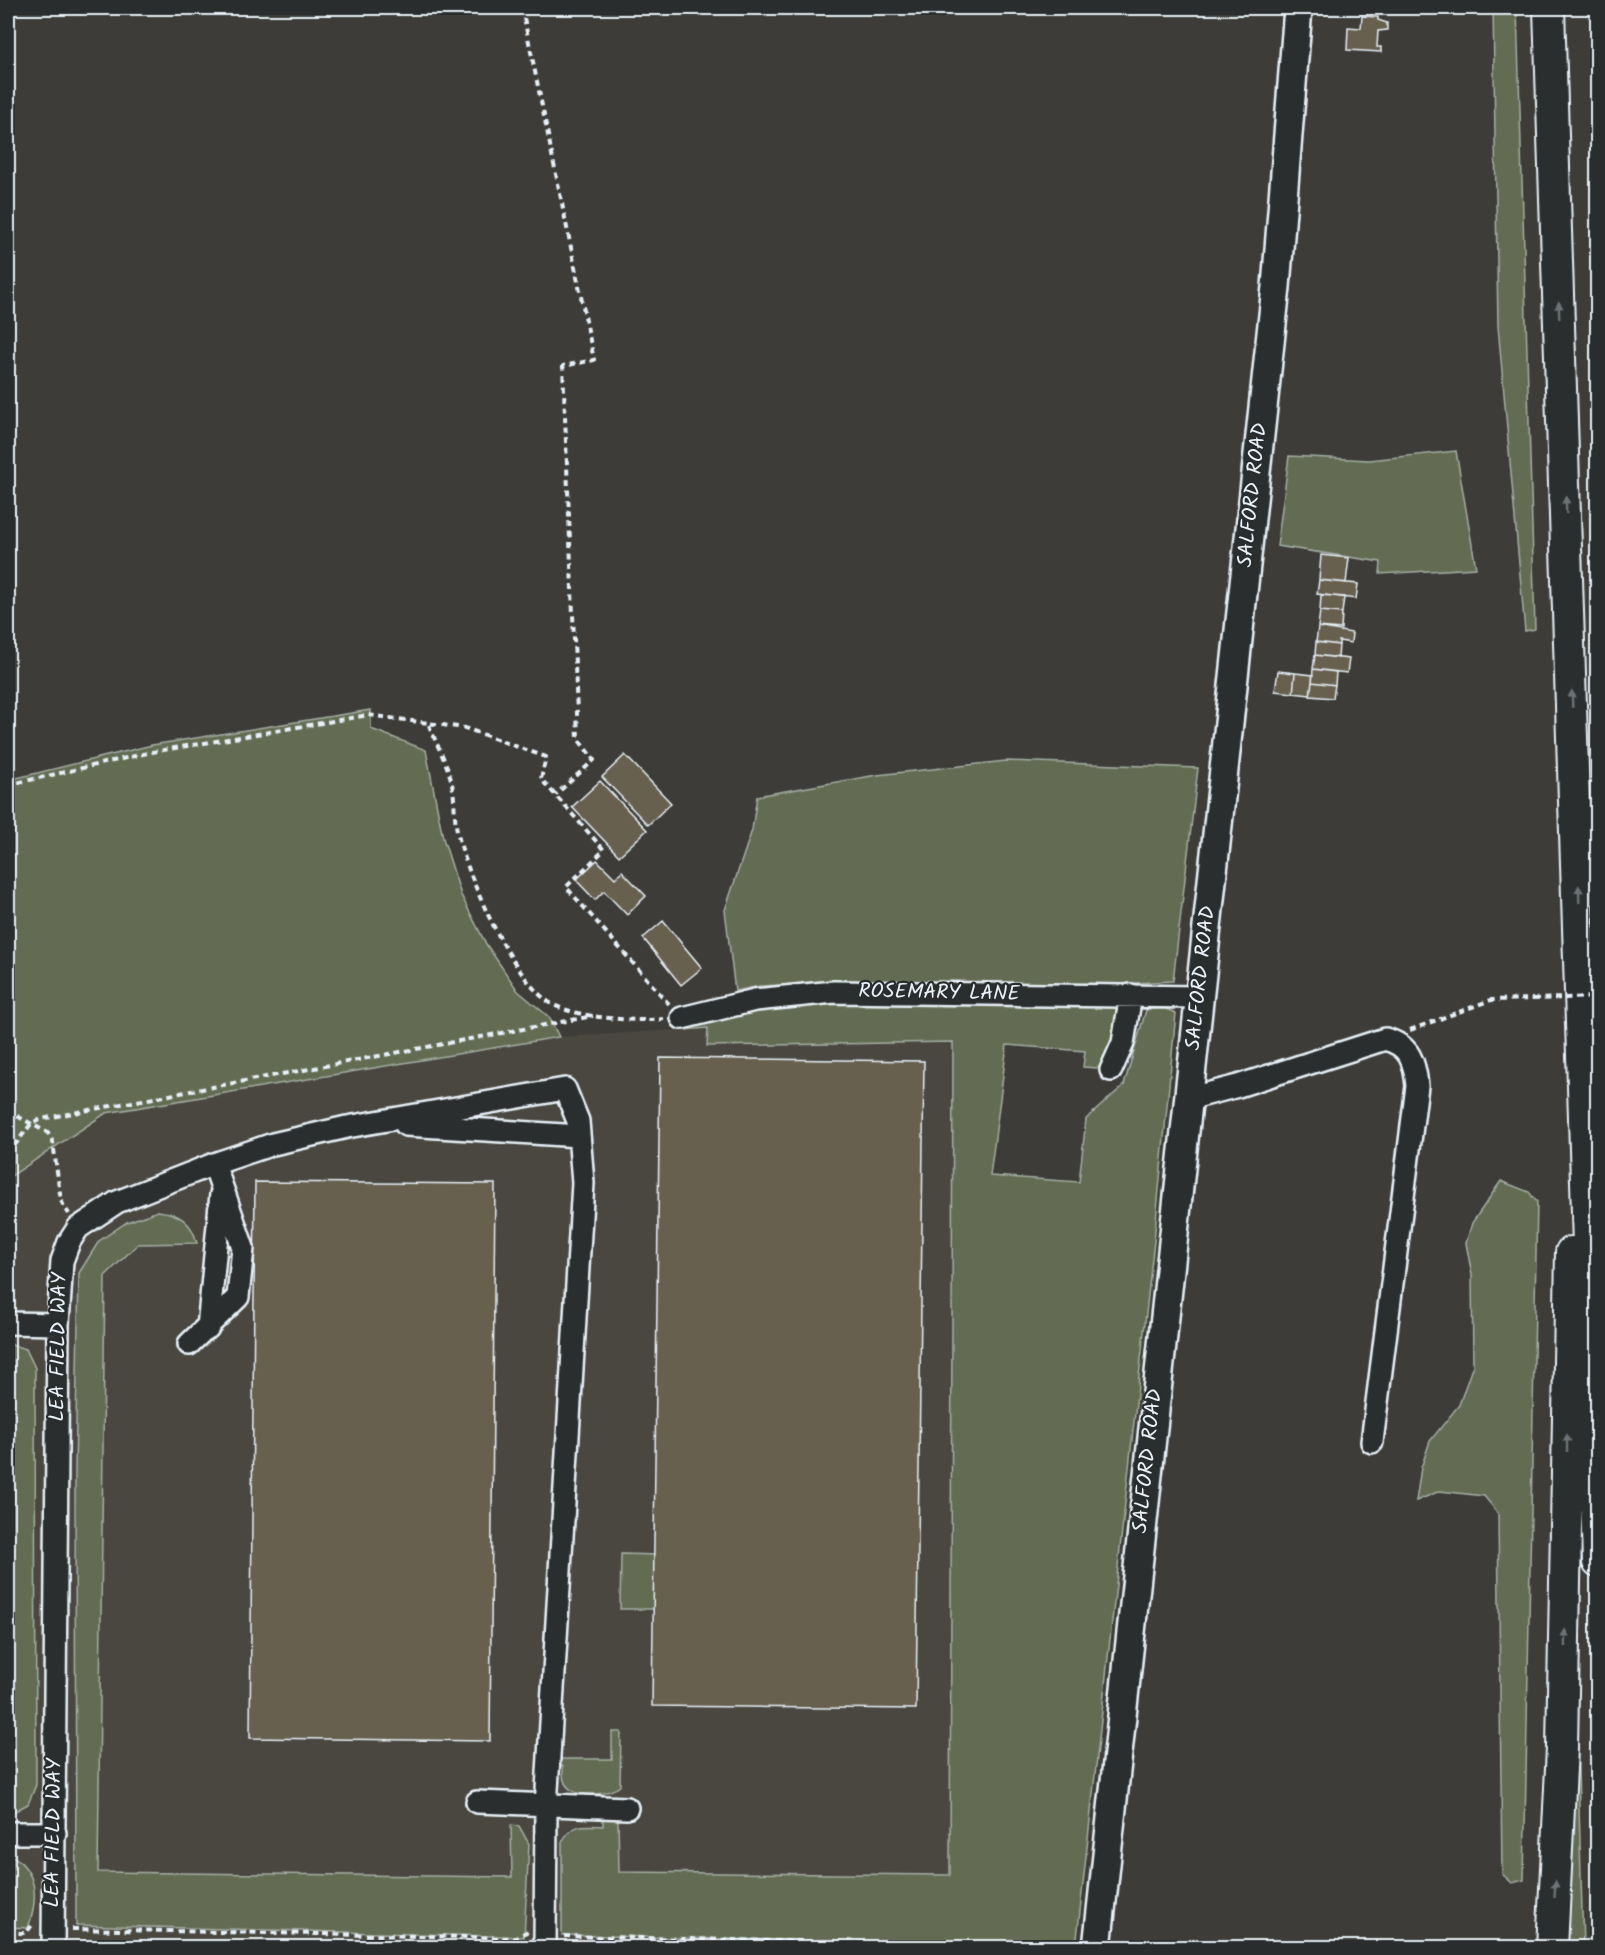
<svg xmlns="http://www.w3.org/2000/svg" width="1605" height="1955" viewBox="0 0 1605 1955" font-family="Kalam,sans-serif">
	<rect width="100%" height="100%" fill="#3d3c38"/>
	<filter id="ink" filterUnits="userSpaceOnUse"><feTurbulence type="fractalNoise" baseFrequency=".0167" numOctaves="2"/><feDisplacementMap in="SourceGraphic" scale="12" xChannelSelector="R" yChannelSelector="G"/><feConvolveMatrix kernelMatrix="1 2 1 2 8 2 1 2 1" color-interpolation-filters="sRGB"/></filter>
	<g filter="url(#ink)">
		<path fill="#4a473f" d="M940 1014 977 1032 979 1181 1023 1395 955 1947 8 1948V1178L106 1113 559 1037Z"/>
		<path fill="#636c52" stroke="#a6aea5" stroke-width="1.5" d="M1493 8H1517L1535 629 1525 631 1498 326Z
			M1456 451 1476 568 1380 574 1381 562 1277 546 1289 456 1369 460Z
			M371 710V729L426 750 443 838 461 895 486 944 518 991 549 1017 559 1037 106 1113 8 1178V780L152 745Z
			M1006 761 1198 768 1173 981 1098 985 800 984 760 986 735 991 725 910 752 830 757 796 877 775Z
			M970 999H1115L1124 1011 1105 1062 1097 1068 1083 1067 1085 1051 1007 1045 990 1176 1079 1182 1086 1119 1124 1085 1146 1010 1161 1007 1176 1013 1154 1241 1076 1947 955 1948V1945L562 1935V1842C572 1823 583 1825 603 1826V1818L618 1817 619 1872 950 1875 953 1042 707 1046 708 1028 683 1030 755 1007Z
			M1501 1181 1529 1192 1537 1202 1524 1880 1512 1883 1502 1874 1498 1513 1484 1496 1440 1491 1416 1501 1421 1468 1430 1441 1459 1405 1473 1365 1472 1275 1466 1243 1472 1223Z
			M158 1211C179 1213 192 1222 197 1243L138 1244 105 1276 98 1872 512 1877 511 1825 519 1826 529 1844 524 1937 76 1925 75 1470 79 1273 99 1241 127 1222Z
			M8 1344 26 1349 35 1368 36 1785 28 1804 8 1815Z
			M621 1554 659 1555V1609H620Z
			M1576 1699 1583 1947 1563 1948Z
			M612 1732H621L620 1786C610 1794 581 1798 570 1789 562 1783 563 1775 563 1766H559V1759H612Z
			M8 1853C38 1870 39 1897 28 1928L8 1927Z"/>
		<path fill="#686050" stroke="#e8f1f8" stroke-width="1.5" d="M1362 16 1378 17V20L1387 23V30L1378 31 1377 47H1381V52L1347 50 1348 27 1361 28Z
			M1321 555 1349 558 1346 583 1319 580Z
			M1319 580 1358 584 1356 599 1317 594Z
			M1321 595 1344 597 1342 613 1320 611Z
			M1320 611 1342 613 1341 629 1318 627Z
			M1318 627 1352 633 1351 643 1339 641V645L1316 642Z
			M1316 642 1339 645 1338 658 1315 655Z
			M1315 655 1349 659 1347 673 1313 669Z
			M1313 669 1336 672 1335 685 1312 682Z
			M1278 671 1295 673 1293 693 1275 691Z
			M1295 673 1313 675 1310 695 1293 693Z
			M1312 682 1335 685 1333 698 1310 696Z
			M625 755 671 803 648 825 602 777Z
			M600 781 647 830 619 856 572 807Z
			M597 860 615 878 622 871 646 896 627 915 604 891 595 900 576 880Z
			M663 921 702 968 681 985 643 938Z
			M660 1058 924 1061 916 1709 652 1706Z
			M255 1182 495 1184 490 1741 250 1738Z"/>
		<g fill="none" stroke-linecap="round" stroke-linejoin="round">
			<g stroke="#e8f1f8" stroke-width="26">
				<path id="minor" d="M682 1018 755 1000 834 992 1198 997
					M1111 1070 1123 1043 1131 995
					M1188 1099 1238 1086 1385 1039C1410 1045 1415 1063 1417 1086L1372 1442
					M406 1125 579 1136
					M8 1323 58 1324
					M208 1328 221 1194
					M189 1344 238 1297 243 1248 214 1164
					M477 1802 627 1808
					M8 1833H55
					M53 1948 58 1324 62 1261 69 1242 78 1228 117 1202 214 1164 273 1144 347 1127 565 1089 578 1121 583 1183 546 1807 545 1948"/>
			</g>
			<g stroke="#e8f1f8" stroke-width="32">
				<path id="major" d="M1097 1948 1276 287 1298 8"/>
			</g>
			<g stroke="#e8f1f8" stroke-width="34">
				<path id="highway" d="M1549 8 1598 1562
					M1552 1948 1562 1748 1571 1252"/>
			</g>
			<path stroke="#e8f1f8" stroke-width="4" stroke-dasharray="6 4.5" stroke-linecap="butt" d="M522 8 594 360 563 366 578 739 594 760 555 795
				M429 725C436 744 448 764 452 784 455 798 454 812 456 825 463 869 513 982 552 1004 578 1018 635 1022 664 1019
				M8 785 152 752 368 715 465 728 546 757 541 779 604 850 566 887 669 1004
				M1410 1030 1491 1000 1533 999
				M8 1111 48 1133 53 1142 61 1201 69 1214
				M8 1154 31 1124 41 1119 593 1016
				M72 1929 516 1938 528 1931
				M8 1933H26L33 1924
				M564 1936 1067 1948"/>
			<use href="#minor" stroke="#2a2d2e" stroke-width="21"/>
			<use href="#major" stroke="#2a2d2e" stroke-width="27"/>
			<use href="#highway" stroke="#2a2d2e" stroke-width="30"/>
			<path stroke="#e8f1f8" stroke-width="4" stroke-dasharray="6 4.5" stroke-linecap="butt" d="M1533 999 1598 997"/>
		</g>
		<defs><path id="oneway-solid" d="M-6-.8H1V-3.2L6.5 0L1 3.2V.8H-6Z" transform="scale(1.5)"/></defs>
		<g fill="#6c7275">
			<use href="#oneway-solid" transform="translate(1559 310) rotate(-92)"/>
			<use href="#oneway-solid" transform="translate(1566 505) rotate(-92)"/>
			<use href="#oneway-solid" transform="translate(1572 699) rotate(-92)"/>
			<use href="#oneway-solid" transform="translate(1579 894) rotate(-92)"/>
			<use href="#oneway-solid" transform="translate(1567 1443) rotate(-90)"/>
			<use href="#oneway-solid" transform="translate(1565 1638) rotate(-89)"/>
			<use href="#oneway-solid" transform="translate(1555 1889) rotate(-87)"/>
		</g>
	</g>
	<g text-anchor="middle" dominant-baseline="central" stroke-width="4.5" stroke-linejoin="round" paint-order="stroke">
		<g font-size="21" fill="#e8f1f8" stroke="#2a2d2e">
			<text transform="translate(1253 495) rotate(-84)">SALFORD ROAD</text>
			<text transform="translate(1201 978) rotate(-84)">SALFORD ROAD</text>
			<text transform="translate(939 993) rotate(1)">ROSEMARY LANE</text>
			<text transform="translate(59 1347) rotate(-89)">LEA FIELD WAY</text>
			<text transform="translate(1148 1461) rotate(-84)">SALFORD ROAD</text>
			<text transform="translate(54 1833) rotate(-89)">LEA FIELD WAY</text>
		</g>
	</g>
	<rect width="1605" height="1955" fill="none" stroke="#2a2d2e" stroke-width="30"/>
	<rect x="15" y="15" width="1575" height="1925" fill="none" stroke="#e8f1f8" stroke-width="2" filter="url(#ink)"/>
</svg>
